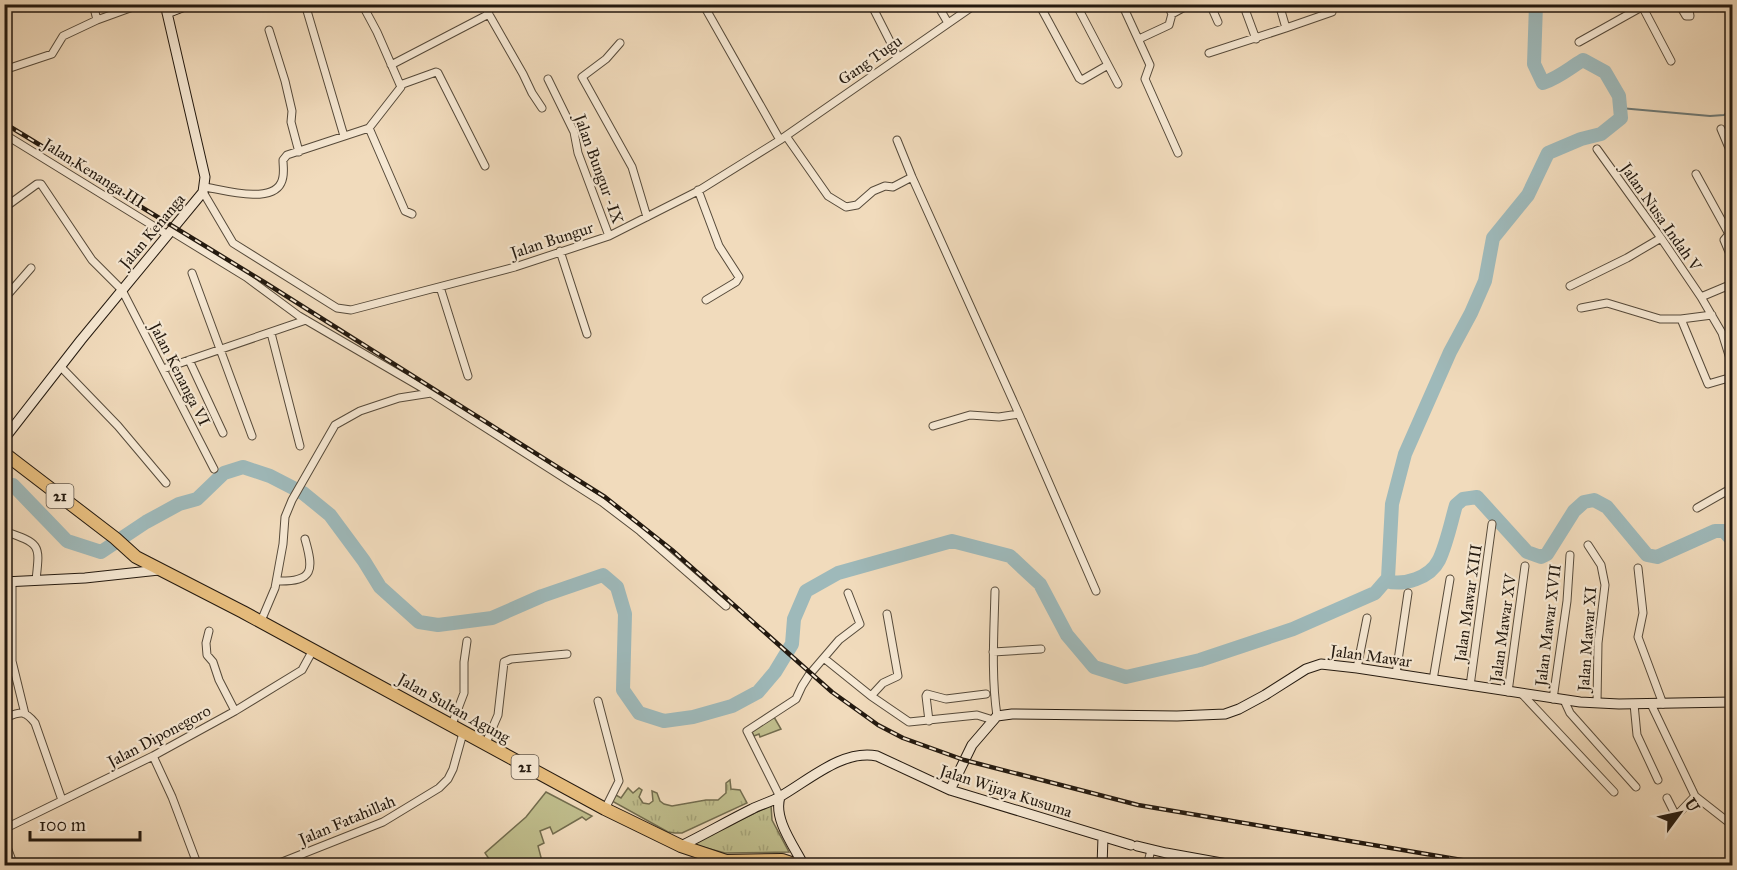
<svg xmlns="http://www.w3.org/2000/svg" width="1737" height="870" viewBox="0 0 1737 870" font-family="'IM FELL Great Primer',serif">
	<defs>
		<pattern id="park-tufts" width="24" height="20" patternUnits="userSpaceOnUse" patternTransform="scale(1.5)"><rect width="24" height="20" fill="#c0be8d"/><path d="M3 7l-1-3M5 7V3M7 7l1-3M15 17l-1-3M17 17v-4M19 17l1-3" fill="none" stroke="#a5a378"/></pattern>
	</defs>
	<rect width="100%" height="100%" fill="#f1dbbc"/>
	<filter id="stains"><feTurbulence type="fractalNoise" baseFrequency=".00333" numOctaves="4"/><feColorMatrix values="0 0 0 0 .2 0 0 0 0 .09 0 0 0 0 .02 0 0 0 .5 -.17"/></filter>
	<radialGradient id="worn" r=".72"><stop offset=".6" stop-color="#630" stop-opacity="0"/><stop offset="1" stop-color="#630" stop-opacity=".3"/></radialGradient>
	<path fill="#c0be8d" stroke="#726c4e" stroke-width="1.5" d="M774 717 781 729 760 737 759 734 754 736 751 730Z
		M546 792 592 816 586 820 582 817 553 834 550 827 540 831 544 843 538 846 543 865H493L485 853 526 817Z"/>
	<path fill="url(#park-tufts)" stroke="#726c4e" stroke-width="1.5" d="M730 780 731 789 740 790 747 803 682 833H675L668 832 612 801 616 795 621 798 628 788 633 793 639 788 642 790 639 797 643 803 649 804 653 801 652 791 657 793 660 801 664 804 672 806 706 800H718L726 793V783Z
		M771 805 772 820 789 852 725 853 691 844Z"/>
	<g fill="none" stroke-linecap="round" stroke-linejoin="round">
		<path stroke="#6d7976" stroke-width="2" d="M1620 108 1710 116 1724 115 1732 109"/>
		<path stroke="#9eb9ba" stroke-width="14" d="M4 485H13L67 541 101 552 146 522 179 504 197 499 224 473 243 467 270 476 303 493 330 515 364 561 380 587 419 622 438 625 492 618 542 596 603 575 617 587 625 614 623 690 639 713 664 721 693 717 732 706 758 692 775 672 792 644 794 619 806 591 838 573 952 541 1010 556 1040 584 1067 635 1094 667 1126 677 1200 660 1293 629 1375 593 1388 578 1392 504 1405 454 1450 352 1471 313 1485 281 1493 238 1528 195 1548 153 1581 139 1601 134 1621 118 1619 96 1605 72 1583 60C1568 69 1560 77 1543 83L1534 64 1536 4
			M1386 581C1404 586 1430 578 1439 560 1447 543 1451 522 1456 505L1463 499 1477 497 1527 552 1541 557 1547 554 1574 511 1584 502 1594 500 1607 507 1647 555 1657 557 1715 531H1724L1732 540"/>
		<g stroke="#564a3a" stroke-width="9">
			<path id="street" d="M93 4 97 20
				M305 4 344 136
				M483 4 523 74 532 93 542 108
				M703 4 780 140
				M871 4 898 57
				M937 4 948 23
				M1039 4 1079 78 1082 80 1108 65
				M1076 4 1118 84
				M1122 4 1150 65 1145 79 1178 153
				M1210 4 1218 22
				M1641 4 1671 61
				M1679 4 1686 16H1690L1688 4
				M1561 6 1563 4
				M1246 12 1256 39
				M1172 14 1190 4
				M1286 28 1332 12
				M269 30 285 81 292 111 291 122 299 152
				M1139 39 1169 25 1172 14 1167 4
				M1579 42 1647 4
				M620 43 606 59 582 77 632 167 647 217
				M1209 53 1286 28 1279 4
				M391 65 489 14
				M4 70 52 54 63 36 97 20 141 4
				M548 79 574 132 578 153 609 236
				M400 85 436 72 438 73 485 166
				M369 128 405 211 412 214
				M1721 129 1732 155
				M4 134 168 235
				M786 136 828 196 846 207 857 205 873 191 885 186 893 187 912 177
				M897 140 912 177 1019 414 1096 591
				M1597 149 1661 238 1701 297 1722 333 1732 365
				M1696 174 1729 234 1724 240 1732 259
				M205 187C223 190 271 204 281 183 285 176 283 167 283 160L287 155 369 128 401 87 377 32 362 4
				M698 190 719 246 739 277 736 282 706 300
				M203 192 233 243 337 308 351 310 515 267 609 236 698 191 780 140 976 4
				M4 208 37 184H41L92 260 122 290 214 469
				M171 231 246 277 299 316 431 393 602 502 640 531 726 606
				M560 251 587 334
				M192 273 252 436
				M1570 286 1627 258 1661 238
				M440 287 468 376
				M1701 297 1732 284
				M4 299 31 268
				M1581 308 1607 303 1660 319H1681L1708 384 1732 377
				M1681 319 1712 315
				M271 333 300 446
				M189 360 223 433
				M61 367 118 426 166 483
				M163 369 306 320
				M933 426 970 415 999 417 1019 414
				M1697 508 1732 488
				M4 531C41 544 40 544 36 580
				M1588 545 1601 565 1605 585 1598 643 1597 703
				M1638 568 1643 613 1638 637 1663 704
				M277 581C314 582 314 570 305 539
				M12 582V661L25 714
				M995 591C994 633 991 674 997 716
				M261 621 275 588 283 544 285 517 292 500 335 425 360 411 399 398 431 393
				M209 631 206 643 207 655 213 662 219 680 235 711
				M993 652 1041 649
				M825 659 871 696 909 722 977 715 993 720
				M1357 668 1367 618
				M1396 674 1408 593
				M1433 680 1450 579
				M1470 686 1492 524
				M1508 692 1525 566
				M1522 694 1614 792
				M871 696 883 683 898 676 887 614
				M1553 699 1567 601 1570 555
				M1564 700 1570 713 1636 787
				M598 701 619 781 605 809
				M1634 704 1637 735 1658 780
				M1651 704 1695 796 1732 825
				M4 718C20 712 24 709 35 723L62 800
				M929 721 926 696 927 694 946 699 986 694
				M451 727 464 693V662L467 641
				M485 745 498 715 504 662 511 659 567 654
				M153 756 172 797 198 866
				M780 797 747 731 796 699 802 686 809 675 839 640 860 624 848 593
				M1667 798 1676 816 1695 796
				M4 829 153 756 235 711 302 670 313 650
				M4 839 14 866
				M272 866 383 822 439 788 448 779 453 769 463 733
				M1147 866 1151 850"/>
		</g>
		<g stroke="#23190f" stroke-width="11">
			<path id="secondary" d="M167 13 190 4
				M4 439 81 340 203 192 205 177 165 4
				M4 582 85 578 159 570
				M950 790 972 745 997 716 1012 714 1177 716 1225 714 1239 709 1265 695 1306 669 1321 664 1357 668 1580 702 1619 704 1732 702
				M780 797C773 819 794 846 804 866
				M681 846C705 834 728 821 752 809 761 804 772 802 781 796 809 780 843 749 877 756L950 790 1131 845
				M1137 846 1166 853 1238 866
				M1102 866 1103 837"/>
		</g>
		<g stroke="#23190f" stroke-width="14">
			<path id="highway" d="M4 453 115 538 136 557 243 612 605 809 681 846 726 861 782 860 800 866"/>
		</g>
		<use href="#street" stroke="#f6e8d3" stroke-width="7"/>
		<use href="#secondary" stroke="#f6e8d3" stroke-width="9"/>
		<use href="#highway" stroke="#e8be7e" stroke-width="12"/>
		<g stroke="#23190f" stroke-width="4.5">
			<path id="rail" d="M4 123 264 282 605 497 672 550 832 692 878 725 903 738 964 760 1138 805 1497 866"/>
		</g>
		<use href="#rail" stroke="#f6e8d3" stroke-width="2" stroke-dasharray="7" stroke-linecap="butt"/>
	</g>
	<g text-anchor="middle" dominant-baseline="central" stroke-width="4.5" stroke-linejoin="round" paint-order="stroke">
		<g fill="#f6e8d3" stroke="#62574a" stroke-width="1.5">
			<rect x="46.5" y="484" width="27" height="24" rx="4.5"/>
			<rect x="511.5" y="755" width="27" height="24" rx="4.5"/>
		</g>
		<g font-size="15" font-weight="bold" fill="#23190f">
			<text x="60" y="496">21</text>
			<text x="525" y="767">21</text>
		</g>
		<g font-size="16" fill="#23190f" stroke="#f6e8d3">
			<text transform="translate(870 60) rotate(-35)">Gang Tugu</text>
			<text transform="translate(599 169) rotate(70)">Jalan Bungur -IX</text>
			<text transform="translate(94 173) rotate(32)">Jalan Kenanga III</text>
			<text transform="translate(1661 217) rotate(55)">Jalan Nusa Indah V</text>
			<text transform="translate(152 231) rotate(-50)">Jalan Kenanga</text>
			<text transform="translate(552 240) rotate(-18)">Jalan Bungur</text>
			<text transform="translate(180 374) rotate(63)">Jalan Kenanga VI</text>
			<text transform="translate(1468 603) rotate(-82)">Jalan Mawar XIII</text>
			<text transform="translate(1548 625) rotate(-83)">Jalan Mawar XVII</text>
			<text transform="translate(1503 628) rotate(-82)">Jalan Mawar XV</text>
			<text transform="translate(1587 639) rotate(-86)">Jalan Mawar XI</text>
			<text transform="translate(1371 656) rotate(8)">Jalan Mawar</text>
			<text transform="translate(454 708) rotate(29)">Jalan Sultan Agung</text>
			<text transform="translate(159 736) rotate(-28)">Jalan Diponegoro</text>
			<text transform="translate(1006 791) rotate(18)">Jalan Wijaya Kusuma</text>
			<text transform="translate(347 820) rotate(-23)">Jalan Fatahillah</text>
		</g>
	</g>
	<rect width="1737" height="870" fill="none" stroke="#f1dbbc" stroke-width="24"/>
	<rect x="6" y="6" width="1725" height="858" fill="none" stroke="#23190f" stroke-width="3"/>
	<rect x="12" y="12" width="1713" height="846" fill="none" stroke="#23190f" stroke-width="1.5"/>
	<g transform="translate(1680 813) rotate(57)" stroke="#f6e8d3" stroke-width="4.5" paint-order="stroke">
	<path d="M0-4.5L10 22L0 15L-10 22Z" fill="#23190f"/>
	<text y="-9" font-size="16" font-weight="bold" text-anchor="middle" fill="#23190f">U</text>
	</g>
	<path d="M30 831v9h110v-9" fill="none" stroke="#23190f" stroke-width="3"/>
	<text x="39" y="831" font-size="18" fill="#23190f" stroke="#f6e8d3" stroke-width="4.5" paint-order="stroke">100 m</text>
	<rect width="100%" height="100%" filter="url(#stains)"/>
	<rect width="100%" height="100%" fill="url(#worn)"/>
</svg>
